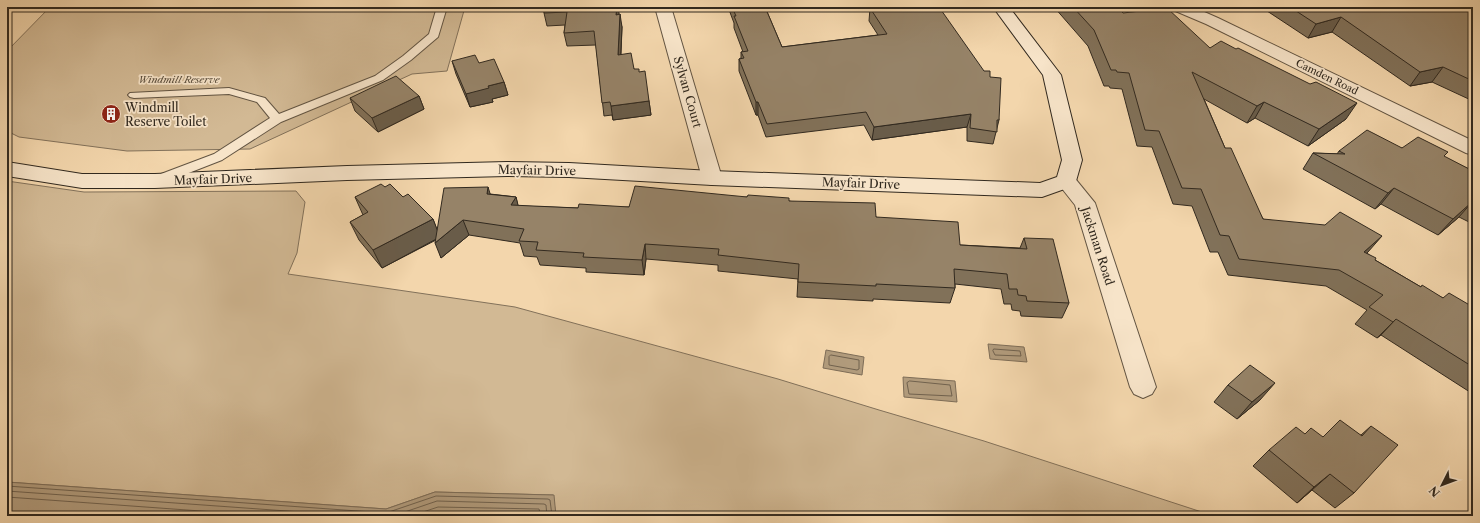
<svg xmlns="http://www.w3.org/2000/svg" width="1480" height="523" viewBox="0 0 1480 523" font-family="'Libre Caslon Text',serif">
	<rect width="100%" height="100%" fill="#f3d6ac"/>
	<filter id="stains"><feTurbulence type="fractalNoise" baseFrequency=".005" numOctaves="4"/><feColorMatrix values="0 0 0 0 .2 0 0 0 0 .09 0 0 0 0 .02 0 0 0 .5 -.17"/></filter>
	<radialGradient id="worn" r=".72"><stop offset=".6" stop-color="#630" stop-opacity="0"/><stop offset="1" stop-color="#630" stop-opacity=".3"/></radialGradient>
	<path fill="#d2b994" stroke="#82715a" d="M50 7H465L447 71 412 74 250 149 127 151 19 137 7 131V51Z
		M7 181 84 192 296 191 305 202 297 253 288 274 515 307 778 379 879 410 984 441 1214 516H556L553 495 435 492 386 509 7 482Z"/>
	<path fill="#b19b7c" stroke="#7e6d57" d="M988 344 1024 347 1027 362 990 359Z
		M826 350 864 357 862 375 823 368Z
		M903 377 955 381 957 402 904 397Z
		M7 482 386 509 435 492 554 495 556 516H7Z"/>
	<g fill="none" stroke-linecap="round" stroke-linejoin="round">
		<path stroke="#71624e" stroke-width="1" d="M994 349 1020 351 1021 356 995 355 993 351Z
			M831 355 859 360V369L857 370 829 365V357Z
			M910 381 950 385 952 396 909 394 907 383Z
			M7 486 386 513 436 496 548 499 550 500 552 516
			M7 491 357 516
			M7 497 270 516
			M393 516 437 501 544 504 546 505 547 516
			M411 516 438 507 539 509 541 516"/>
		<g stroke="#625442" stroke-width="2">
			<path id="lane" d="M437 7H447L438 37 411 60 383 80 281 122 222 160 163 183 158 184 153 183 152 180 153 177 214 154 270 118 257 102 229 94 134 98 130 97 128 95 130 93 229 88 265 98 279 114 375 76 403 56 429 34Z"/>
		</g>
		<g stroke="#625442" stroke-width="2">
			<path id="street" d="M655 7H671L722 178 719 183 712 185 705 183 702 178Z
				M1171 7H1193L1218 18 1473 141V155L1466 153 1206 24 1173 10Z
				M1066 174 1073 176 1095 203 1156 387 1152 394 1143 398 1134 394 1130 387 1075 205 1056 181 1059 176Z"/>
		</g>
		<g stroke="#31291f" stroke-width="2">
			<path id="secondary" d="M993 7H1009L1061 75 1082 160 1076 181 1073 186 1042 197 712 185 569 177 507 176 347 180 155 188H82L7 176V162L82 174H155L347 166 507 162 569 163 712 171 1040 183 1057 177 1062 160 1043 75Z"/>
		</g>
		<use href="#lane" fill="#f7e4c9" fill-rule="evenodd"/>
		<use href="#street" fill="#f7e4c9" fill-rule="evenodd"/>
		<use href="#secondary" fill="#f7e4c9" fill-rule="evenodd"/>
	</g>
	<path fill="#817159" stroke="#31291f" d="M545 7H618V14L622 27 621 54 634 69 639 72 649 101 651 115 613 120 612 115 604 116 596 45 567 46 564 33 565 25 547 26 544 13Z
		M728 7H765L782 47 878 35 869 21 870 8 984 71 990 77 999 120 993 144 967 141V127L872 140 864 125 766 137 758 115H756L739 71V59L741 58V52H743L734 28V23Z
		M1054 7H1117L1123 13 1210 48 1346 119 1308 146 1255 118 1247 123 1204 99 1225 148 1263 219 1367 253 1375 260 1421 287 1443 298 1473 307V394L1381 335 1377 338 1355 324 1367 310 1326 286 1228 275 1218 252H1210L1192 206 1173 204 1152 147 1137 146 1122 89 1110 88 1109 86H1104L1088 46Z
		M1261 7H1473V101L1432 82 1410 86 1332 32 1308 38Z
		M452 61 479 63 504 82 508 95 492 99 493 102 470 107 456 74Z
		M419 96 424 109 378 132 355 111 350 98Z
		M1402 148 1444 157 1473 171V224L1459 217 1438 235 1381 204 1375 209 1303 169 1313 153 1337 154 1339 151Z
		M385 187 403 197 433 219 437 230 490 194 516 197 518 206 578 208 629 207 747 197 789 201 876 217 960 245 1020 248 1024 238 1069 303 1062 318 1021 316 1020 311 1012 310 1011 304H1004L1001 289 955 284V288L950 303 873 299V301L797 297 798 279 718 271V265L646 259 644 275 586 272V268L540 265 537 257 524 256 520 243 469 235 441 258 436 240 382 268 359 240 350 222 363 215 355 197Z
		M1228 385 1260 400 1237 419 1214 402Z
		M1371 426 1354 493 1335 508 1312 490 1297 503 1253 466 1269 450 1323 437 1361 435Z"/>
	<path fill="#695c49" stroke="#31291f" d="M7 7H9L7 14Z
		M617 7H618L619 13 618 28 616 15Z
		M620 14 622 27 620 68 618 55Z
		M1341 17 1332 32 1308 38 1316 24Z
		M1443 67 1432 82 1410 86 1420 72Z
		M504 82 508 95 492 99 493 102 470 107 466 94 488 86Z
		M419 96 424 109 378 132 372 118Z
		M649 101 651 115 613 120 611 106Z
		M756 102H758V115H756Z
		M1264 102 1255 118 1247 123 1257 106Z
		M1357 103 1346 119 1308 146 1319 129Z
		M971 114 967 127 872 140 874 127Z
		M488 187 493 203 487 194Z
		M1394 188 1381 204 1375 209 1388 193Z
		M516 197 520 213 511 205Z
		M1473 201 1459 217 1438 235 1453 219Z
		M433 219 440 237 382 268 373 250Z
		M463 220 469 235 441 258 435 243Z
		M1382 236 1368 252 1351 268 1364 252Z
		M645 244 646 259 644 275 642 260Z
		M1396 319 1381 335 1377 338Z
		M1275 383 1260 400 1237 419 1252 402Z
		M1330 474 1312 490 1297 503 1314 487Z"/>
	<path fill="#968368" stroke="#31291f" d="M545 7H617L616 15 620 14 618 55 631 53 634 69H639V72L645 71 649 101 611 106 610 102 602 103 594 31 564 33 567 12 544 13Z
		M732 7H765L782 47 887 34 870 8 878 7H939L984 71H990V77L1001 78 999 120H997V132L970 128 971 114 874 127 866 112 767 124 758 102H756L739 59 744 58 741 52 748 51 734 16H736Z
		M1073 7H1117L1123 13 1167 8 1210 48 1221 41 1236 49 1238 48 1310 84 1316 82 1357 103 1319 129 1264 102 1257 106 1192 72 1225 148H1231L1263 219 1325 225 1340 212 1382 236 1364 252 1376 258 1375 260 1421 287 1422 285 1443 298 1449 293 1473 307V367L1396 319 1393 322 1369 307 1383 295 1339 270 1239 259 1229 236 1220 235 1201 189 1182 188 1159 131 1145 130 1129 73 1117 72 1116 70H1111L1094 30Z
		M1290 7H1473V81L1443 67 1420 72 1341 17 1316 24Z
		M475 55 479 63 494 59 504 82 488 86 489 88 466 94 452 61Z
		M396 76 419 96 372 118 350 98Z
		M1367 130 1402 148 1418 137 1448 152 1444 156 1473 171V201L1453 219 1394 188 1388 193 1313 153 1345 154 1339 151Z
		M381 184 385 187 390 184 403 197 408 194 433 219 373 250 350 222 368 212 355 197Z
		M635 186 747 197 748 195 789 198V201L875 203 876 217 958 222 960 245 1027 249 1024 238 1053 239 1069 303 1027 301 1026 296 1018 295 1017 289H1009L1007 274 954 269 955 288 876 284V286L798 282 799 264 718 255 719 249 645 244 642 260 583 257 584 253 536 250 538 242 519 241 524 229 463 220 435 243 444 188 488 187 487 194 516 197 511 205 578 208 579 204 629 207Z
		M1250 365 1275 383 1252 402 1228 385Z
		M1340 420 1362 436 1371 426 1398 445 1354 493 1330 474 1314 487 1269 450 1296 427 1305 434 1311 428 1323 437Z"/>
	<defs>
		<g id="building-disc" transform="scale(1)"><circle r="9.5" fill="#8f2418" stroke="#f7e4c9"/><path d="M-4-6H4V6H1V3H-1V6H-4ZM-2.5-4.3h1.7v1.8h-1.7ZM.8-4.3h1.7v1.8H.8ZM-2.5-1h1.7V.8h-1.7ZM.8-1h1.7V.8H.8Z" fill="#fff"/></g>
	</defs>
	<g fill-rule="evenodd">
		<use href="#building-disc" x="111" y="114"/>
	</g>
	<g text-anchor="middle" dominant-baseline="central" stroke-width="3.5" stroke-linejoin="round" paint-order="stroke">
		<g font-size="10" fill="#31291f" stroke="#f7e4c9">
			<text transform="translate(1327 77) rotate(26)">Camden Road</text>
		</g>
		<g font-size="10" font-style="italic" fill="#594d3c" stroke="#f7e4c9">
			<text x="179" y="79">Windmill Reserve</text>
		</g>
		<g font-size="12" fill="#31291f" stroke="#f7e4c9">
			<text transform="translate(688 92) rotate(74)">Sylvan Court</text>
			<text transform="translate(537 170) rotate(1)">Mayfair Drive</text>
			<text transform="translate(213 179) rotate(-2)">Mayfair Drive</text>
			<text transform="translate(861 183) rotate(2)">Mayfair Drive</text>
			<text transform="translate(1098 246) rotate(72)">Jackman Road</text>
		</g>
		<g font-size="12" fill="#31291f" stroke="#f7e4c9" text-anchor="start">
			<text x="125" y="107">Windmill<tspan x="125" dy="14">Reserve Toilet</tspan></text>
		</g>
	</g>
	<rect width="1480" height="523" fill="none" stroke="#f3d6ac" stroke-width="24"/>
	<rect x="8" y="8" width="1464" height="507" fill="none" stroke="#31291f" stroke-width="2"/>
	<rect x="12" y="12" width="1456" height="499" fill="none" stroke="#31291f"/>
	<g transform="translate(1442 485) rotate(228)" stroke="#f7e4c9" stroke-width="3" paint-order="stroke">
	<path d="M0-3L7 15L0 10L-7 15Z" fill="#31291f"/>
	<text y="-6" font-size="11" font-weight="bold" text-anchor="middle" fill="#31291f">N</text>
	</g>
	<rect width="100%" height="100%" filter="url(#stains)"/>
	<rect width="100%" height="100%" fill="url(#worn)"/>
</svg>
